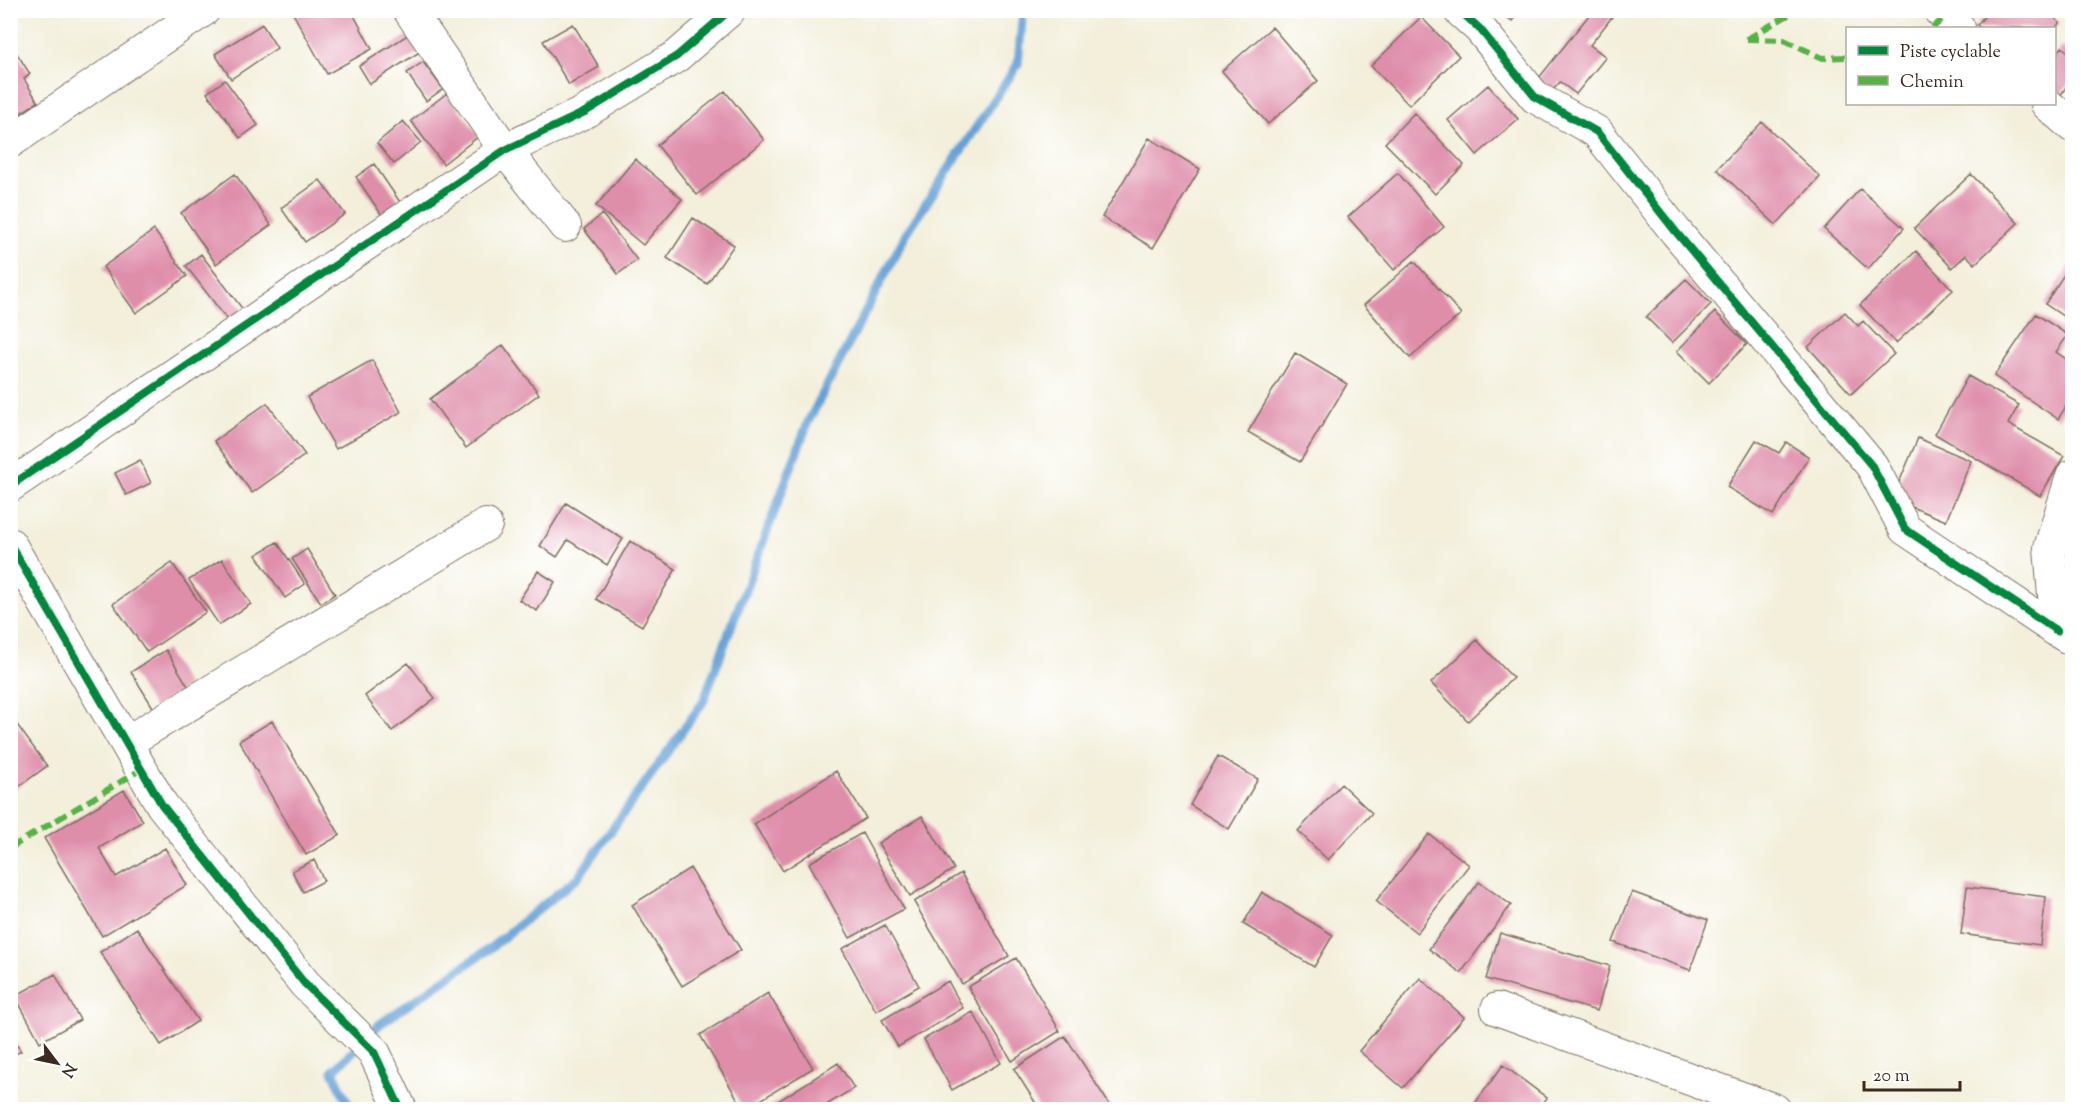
<svg xmlns="http://www.w3.org/2000/svg" width="2083" height="1120" viewBox="0 0 2083 1120" font-family="'Sorts Mill Goudy',serif">
	<rect width="100%" height="100%" fill="#fff"/>
	<filter id="ink" filterUnits="userSpaceOnUse"><feTurbulence type="fractalNoise" baseFrequency=".0167" numOctaves="2"/><feDisplacementMap in="SourceGraphic" scale="12" xChannelSelector="R" yChannelSelector="G"/><feConvolveMatrix kernelMatrix="1 2 1 2 8 2 1 2 1" color-interpolation-filters="sRGB"/></filter>
	<filter id="wash" filterUnits="userSpaceOnUse"><feTurbulence type="fractalNoise" baseFrequency=".008" numOctaves="4" result="noise"/><feDisplacementMap in="SourceGraphic" scale="24" xChannelSelector="R" yChannelSelector="G"/><feGaussianBlur stdDeviation="1.35" result="paint"/><feColorMatrix in="noise" values="0 0 0 0 0 0 0 0 0 0 0 0 0 0 0 0 0 1.4 0 .05"/><feComposite in="paint" operator="in"/></filter>
	<g filter="url(#wash)">
		<rect width="100%" height="100%" fill="#f3efdb"/>
		<g fill="none" stroke-linecap="round" stroke-linejoin="round">
			<path stroke="#66a1d6" stroke-width="9" d="M351 1110 333 1071 380 1024 489 949 578 877 703 702 808 422 906 234 1018 64 1023 10"/>
		</g>
		<g id="blocks">
			<path fill="#df8eaa" d="M291 10H351L372 49 327 74Z
				M1498 10H1520L1512 21Z
				M1593 10H1604L1612 17 1590 45 1606 57 1576 94 1560 82 1553 90 1538 79Z
				M1990 10H2046L2060 23 2055 28H1981L1977 25Z
				M1421 17 1459 56 1409 105 1371 66Z
				M262 24 277 48 231 79 215 54Z
				M573 24 599 67 569 85 543 41Z
				M1272 27 1318 81 1268 124 1222 71Z
				M409 34 421 51 370 84 359 66Z
				M2062 47 2072 55V79L2060 96 2054 92V58Z
				M16 52 30 74 24 79 38 102 10 120V55Z
				M423 62 443 89 426 101 407 73Z
				M225 80 258 125 240 138 207 93Z
				M1488 85 1518 119 1477 155 1448 120Z
				M725 91 764 140 697 195 657 145Z
				M447 93 479 136 443 164 411 121Z
				M1414 113 1464 165 1435 194 1385 143Z
				M403 121 421 142 394 164 377 143Z
				M1762 122 1820 177 1776 225 1717 169Z
				M1149 138 1200 169 1153 248 1102 217Z
				M635 159 682 199 643 245 596 206Z
				M374 164 402 205 383 217 356 177Z
				M1398 173 1444 227 1394 270 1348 217Z
				M235 174 271 225 216 264 181 213Z
				M1971 174 2018 223 1975 264 1966 255 1952 268 1914 228Z
				M320 180 345 214 305 242 281 208Z
				M1860 189 1904 228 1868 269 1824 229Z
				M602 214 637 260 618 274 584 229Z
				M693 218 734 245 707 284 667 258Z
				M154 230 187 276 136 313 103 267Z
				M1916 251 1953 290 1896 343 1860 305Z
				M201 254 244 311 229 322 186 266Z
				M1414 261 1461 314 1410 358 1364 305Z
				M2072 262V322L2045 304Z
				M1686 279 1711 304 1672 343 1646 317Z
				M1715 312 1747 344 1709 383 1677 351Z
				M1845 312 1858 326 1863 321 1894 354 1851 394 1808 347Z
				M2036 314 2068 335 2056 352 2072 363V397L2058 419 1994 376Z
				M503 345 539 394 466 448 430 399Z
				M1295 353 1347 384 1300 462 1248 432Z
				M372 360 401 412 336 449 307 397Z
				M1968 376 2019 405 2008 424 2064 456 2040 496 1935 434Z
				M267 403 305 455 252 493 214 441Z
				M1918 438 1971 461 1946 521 1892 499Z
				M1756 440 1779 453 1786 442 1809 457 1773 515 1727 487Z
				M140 460 151 483 126 495 115 473Z
				M566 503 623 539 607 565 568 540 557 557 540 546Z
				M630 541 676 569 642 626 596 599Z
				M277 542 305 584 285 598 256 555Z
				M307 549 335 594 321 603 292 559Z
				M222 559 251 604 219 625 189 580Z
				M172 563 206 612 147 652 113 604Z
				M538 571 555 582 537 611 519 600Z
				M1477 640 1513 678 1468 721 1431 683Z
				M166 650 188 686 154 709 131 672Z
				M408 663 435 698 392 731 365 696Z
				M10 715 47 766 10 793Z
				M272 721 340 835 306 855 239 741Z
				M1218 756 1258 779 1229 829 1190 805Z
				M836 771 866 818 783 871 754 824Z
				M1341 784 1372 813 1328 860 1298 831Z
				M124 790 143 821 99 848 116 877 165 848 187 885 102 936 44 838Z
				M922 816 954 869 910 896 878 843Z
				M862 833 904 909 850 938 809 863Z
				M1429 834 1469 865 1417 933 1376 901Z
				M314 860 324 881 303 892 292 871Z
				M690 868 741 950 682 986 632 905Z
				M961 873 1009 956 962 984 914 902Z
				M1479 882 1511 905 1461 973 1429 949Z
				M1967 887 2046 897 2040 945 1961 934Z
				M1262 892 1333 935 1314 967 1243 924Z
				M1632 892 1708 920 1690 970 1613 942Z
				M885 925 919 986 876 1011 842 949Z
				M137 928 198 1021 161 1045 100 952Z
				M1500 933 1610 966 1597 1011 1486 979Z
				M1016 958 1060 1031 1012 1061 968 987Z
				M55 974 80 1020 40 1042 15 996Z
				M1420 978 1464 1017 1403 1088 1359 1051Z
				M948 981 963 1008 898 1047 882 1020Z
				M768 993 813 1068 744 1110 700 1035Z
				M973 1012 1001 1063 952 1090 924 1039Z
				M10 1035 21 1051 10 1057Z
				M1065 1036 1113 1110H1040L1014 1069Z
				M838 1063 854 1088 828 1104 832 1110H764Z
				M1503 1065 1547 1098 1538 1110H1470Z"/>
		</g>
	</g>
	<g filter="url(#ink)">
		<use href="#blocks" fill-opacity="0" stroke="#7b6f60" stroke-width="1.5"/>
		<g fill="none" stroke-linecap="round" stroke-linejoin="round">
			<g stroke="#7b6f60" stroke-width="34">
				<path id="minor" d="M409 10 505 150 565 226
					M1459 10 1480 29 1535 97 1597 132 1676 232 1872 466 1905 529 2057 631
					M1939 10 1959 28
					M2047 104 2072 126
					M10 142 204 10
					M10 486 505 150 585 112 677 56 730 10
					M10 544 162 805 305 984 374 1052 401 1110
					M2069 638 2057 631 2050 548 2072 476
					M127 742 486 525
					M1497 1009 1775 1110"/>
			</g>
			<use href="#minor" stroke="#fff" stroke-width="32"/>
			<path stroke="#57b245" stroke-width="6" stroke-dasharray="12 6" stroke-linecap="butt" d="M1933 28 1945 16
				M1747 39 1784 40 1823 58 1848 57
				M1747 39 1797 10
				M10 848 142 769"/>
			<g stroke="#fff" stroke-width="11">
				<path id="cycleway" d="M1459 10 1480 29 1535 97 1597 132 1676 232 1872 466 1905 529 2057 631
					M10 486 505 150 585 112 677 56 730 10
					M10 544 162 805 305 984 374 1052 401 1110"/>
			</g>
			<use href="#cycleway" stroke="#00873e" stroke-width="8"/>
		</g>
	</g>
	<rect width="2083" height="1120" fill="none" stroke="#fff" stroke-width="36"/>
	<rect x="1846" y="27" width="210" height="78" fill="#ffffff" stroke="#b1aaa5" stroke-width="1.5"/>
	<rect x="1858" y="46" width="30" height="9" fill="#00873e" stroke="#b1aaa5" stroke-width="1.5"/>
	<text x="1900" y="57" font-size="18" fill="#3b2a1e">Piste cyclable</text>
	<rect x="1858" y="76" width="30" height="9" fill="#57b245" stroke="#b1aaa5" stroke-width="1.5"/>
	<text x="1900" y="87" font-size="18" fill="#3b2a1e">Chemin</text>
	<g transform="translate(57 1063) rotate(122)" stroke="#ffffff" stroke-width="4.5" paint-order="stroke">
	<path d="M0-4.5L10 22L0 15L-10 22Z" fill="#3b2a1e"/>
	<text y="-9" font-size="16" font-weight="bold" text-anchor="middle" fill="#3b2a1e">N</text>
	</g>
	<path d="M1864 1081v9h96v-9" fill="none" stroke="#3b2a1e" stroke-width="3"/>
	<text x="1873" y="1081" font-size="18" fill="#3b2a1e" stroke="#ffffff" stroke-width="4.5" paint-order="stroke">20 m</text>
</svg>
